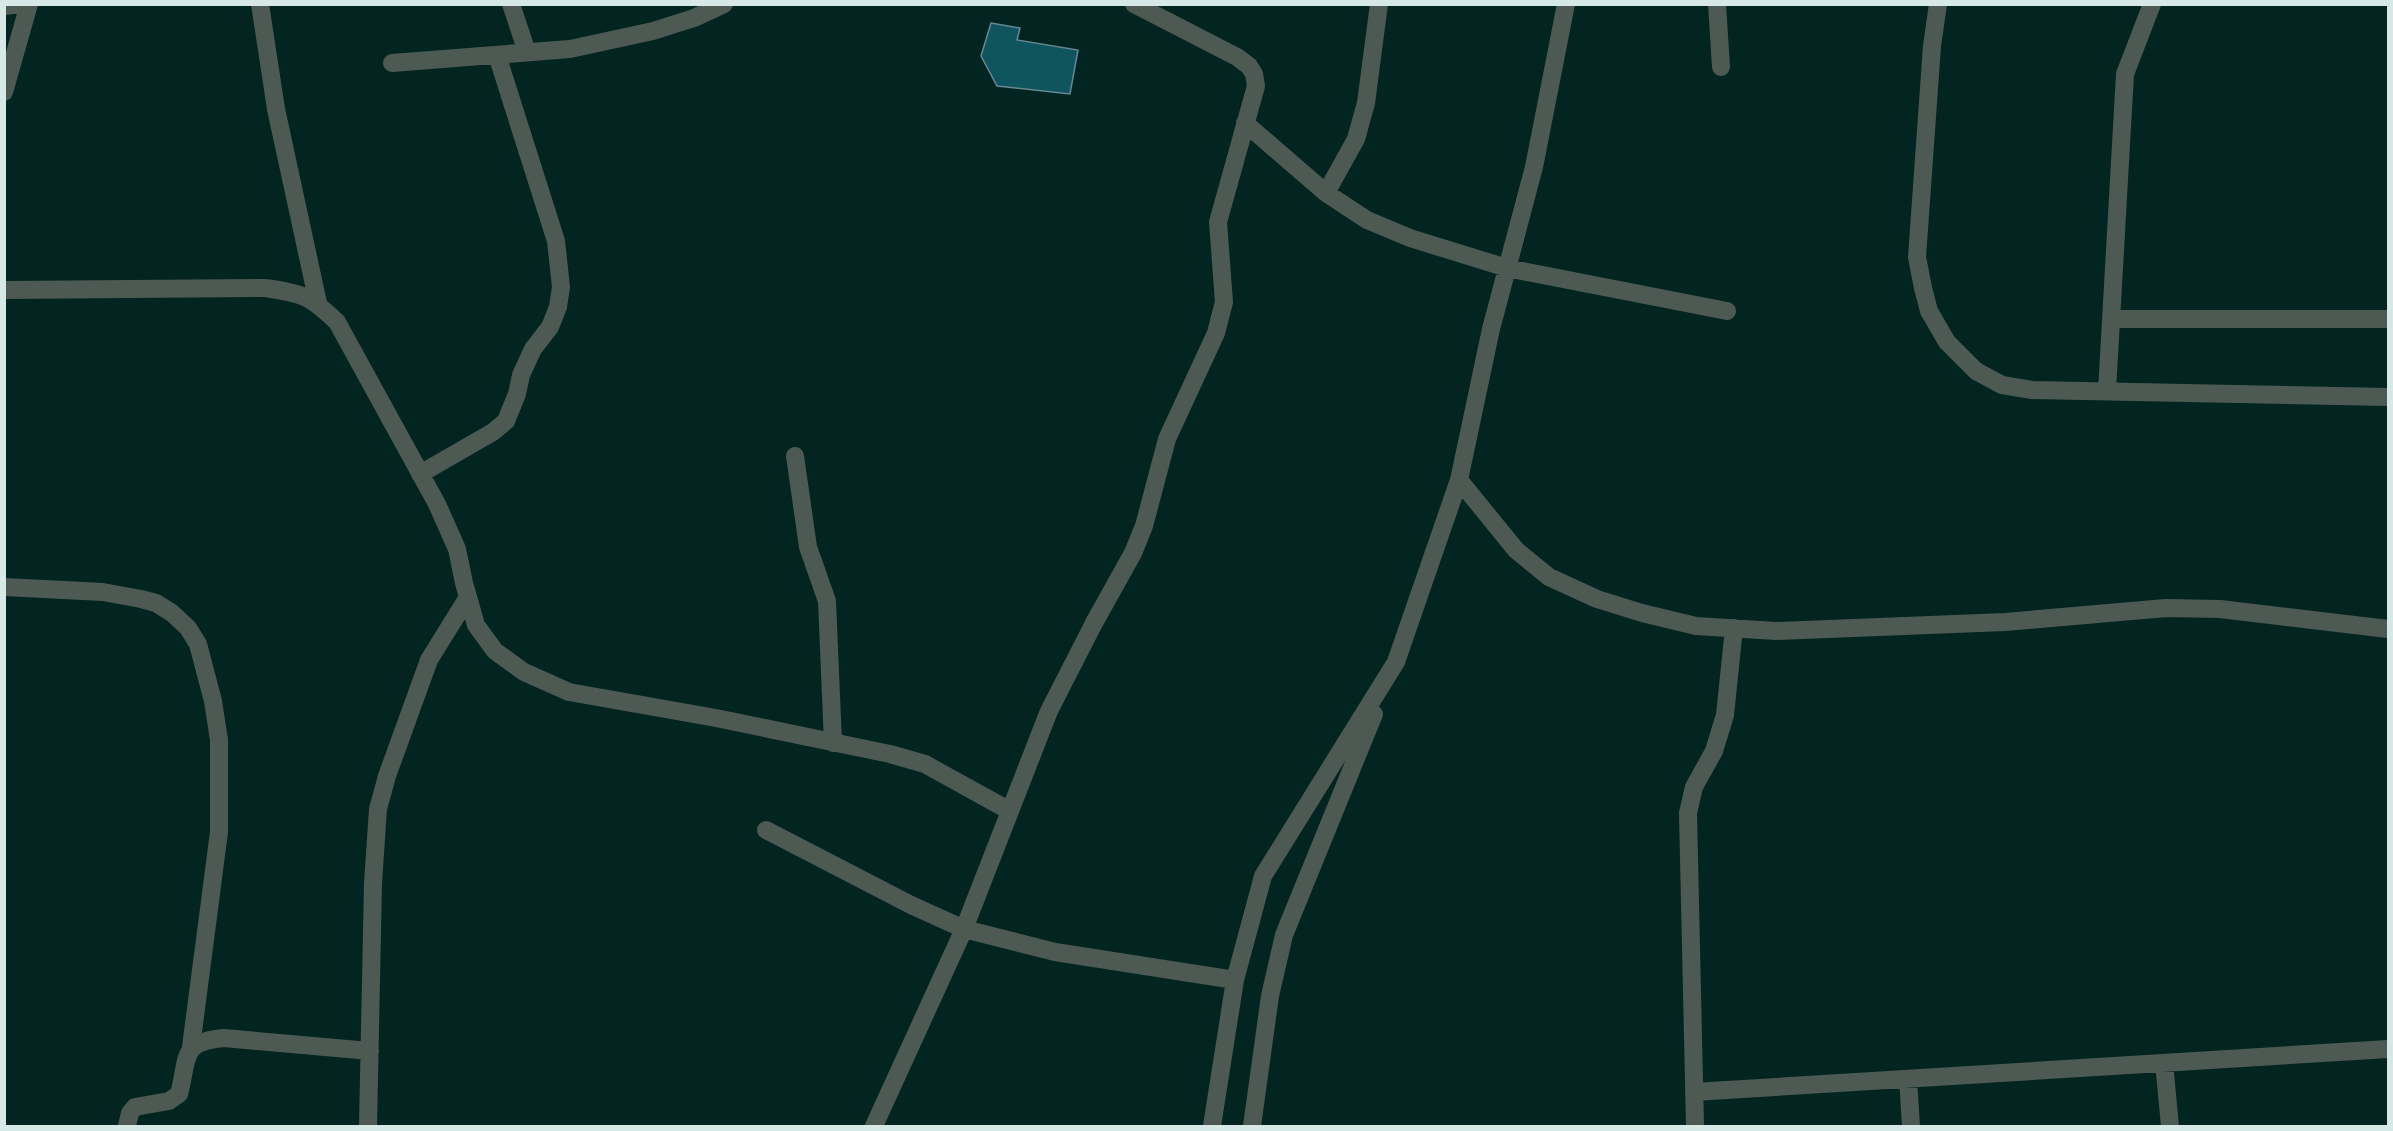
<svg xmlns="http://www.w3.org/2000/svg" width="2393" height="1131" viewBox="0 0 2393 1131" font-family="Poppins,sans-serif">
	<rect width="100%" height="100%" fill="#022522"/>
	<path fill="#0f5560" stroke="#66888f" stroke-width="1.5" d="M991 23 1020 28 1017 40 1078 50 1070 94 997 86 981 56Z"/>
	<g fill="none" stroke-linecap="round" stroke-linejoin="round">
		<path stroke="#4d5953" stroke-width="18" d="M260 4 276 109 318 303
			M511 4 527 52
			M1717 4 1721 67
			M1938 4 1932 46 1917 257 1923 288 1929 311 1947 342 1976 371 2002 385 2032 390 2388 397
			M4 6 24 4
			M392 63 570 49 653 31 694 18 724 4
			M4 92 29 4
			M1245 123 1326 193 1367 220 1410 238 1507 268 1727 311
			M1326 193 1356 139 1366 103 1379 4
			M4 290 265 288C302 293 310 296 337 322L437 504 457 549 464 583 476 625 495 651 524 672 569 692 716 718 890 754 925 764 1010 811
			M2112 319H2388
			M2107 391 2125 74 2152 4
			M795 456 808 547 827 601 833 743
			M420 474 493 432 506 421 517 394 521 375 533 349 550 327 558 307 561 287 556 241 497 55
			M1459 480 1516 550 1549 577 1597 599 1642 613 1696 626 1776 631 2005 622 2166 608 2220 609 2388 629
			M4 587 103 592 141 599 156 603 172 613 188 628 198 644 213 701 219 740V832L191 1047
			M766 830 911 905 964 929 1055 952 1235 980
			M2164 1063 2170 1126
			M1908 1079 1911 1126
			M1694 1092 2388 1049
			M127 1126 130 1113 135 1107 169 1101 179 1094C189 1058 179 1042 224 1038L370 1051
			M368 1126 373 883 378 809 387 776 429 660 468 597
			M874 1126 964 929 1049 711 1094 623 1133 553 1144 526 1167 439 1216 333 1224 302 1218 222 1256 86 1254 74 1249 66 1237 57 1134 4
			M1212 1126 1235 980 1263 876 1396 662 1459 480 1491 329 1534 167 1566 4
			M1252 1126 1270 996 1284 935 1374 714
			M1695 1126 1688 813 1694 787 1714 751 1725 715 1734 628"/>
	</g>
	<rect width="2393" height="1131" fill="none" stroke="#d7e9e7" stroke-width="12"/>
</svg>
